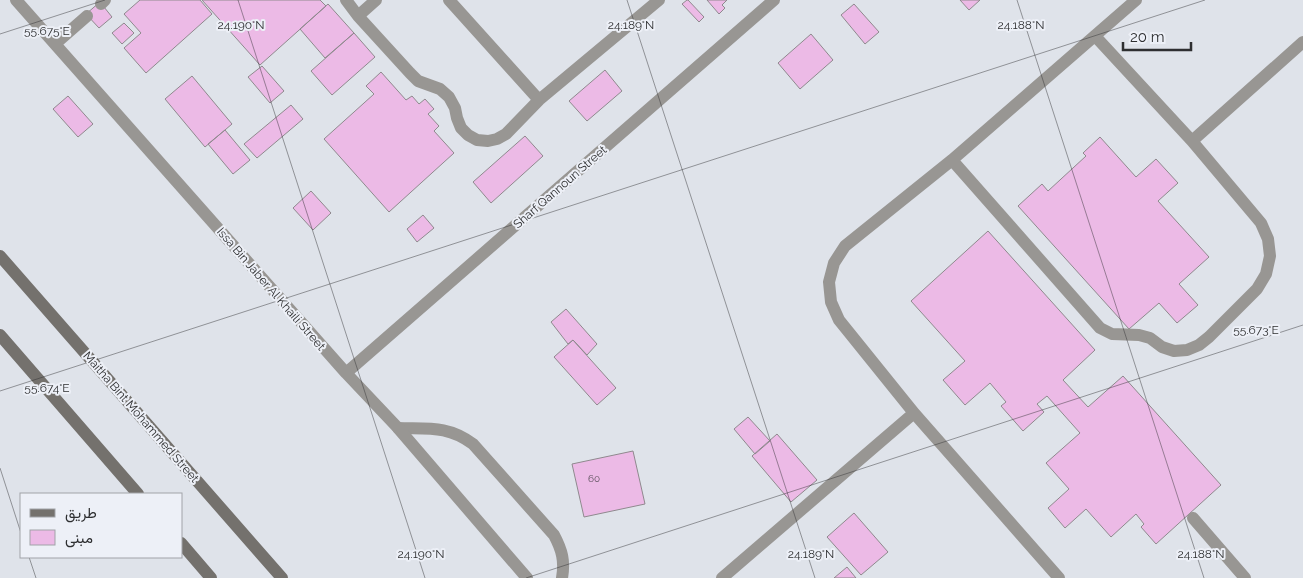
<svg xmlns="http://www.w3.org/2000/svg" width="1303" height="578" viewBox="0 0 1303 578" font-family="Raleway,Vazirmatn,sans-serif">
	<rect width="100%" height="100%" fill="#dfe3ea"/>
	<path fill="#ecbae6" stroke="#8f898e" d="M140 0H200L212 14 146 73 124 48 141 33 124 14Z
		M202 0H320L326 6 260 65Z
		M687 0H688L704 17 699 22 682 4Z
		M707 0H727L722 5 725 8 719 14Z
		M960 0H980L969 10Z
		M100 2 112 17 99 28 86 14Z
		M328 4 354 33 325 58 300 29Z
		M854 4 879 32 865 44 841 15Z
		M124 23 134 33 122 44 112 33Z
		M354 33 375 57 332 95 311 71Z
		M811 34 833 60 800 89 778 63Z
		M262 66 284 91 270 103 248 77Z
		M605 70 622 91 587 121 569 101Z
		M381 72 406 100 412 96 419 104 425 99 434 109 428 114 439 126 434 131 454 153 389 212 324 139 374 94 366 86Z
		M192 76 232 124 205 147 165 99Z
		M68 96 93 124 78 137 53 109Z
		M291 105 303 119 257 158 244 144Z
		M225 130 250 160 233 174 208 144Z
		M525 136 543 156 491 203 473 182Z
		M1100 137 1136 177 1156 159 1178 183 1158 201 1209 257 1179 284 1198 305 1177 323 1159 303 1129 329 1018 206 1042 184 1048 191 1086 156 1083 153Z
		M311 191 331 213 313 230 293 208Z
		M423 215 434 228 417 242 407 229Z
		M988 231 1095 350 1063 380 1088 407 1123 376 1221 485 1156 544 1141 527 1144 524 1136 514 1111 537 1086 509 1065 528 1048 508 1069 489 1046 463 1080 433 1047 396 1037 404 1044 412 1023 431 1001 406 1006 402 990 383 965 405 943 380 965 361 911 301Z
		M566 309 597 344 587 355 573 340 568 344 551 322Z
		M573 340 616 388 597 405 554 357Z
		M748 417 770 441 755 454 734 429Z
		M777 434 817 480 791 502 752 456Z
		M633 451 645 504 584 517 572 464Z
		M854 513 888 552 861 575 827 537Z
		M847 567 856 578H834Z"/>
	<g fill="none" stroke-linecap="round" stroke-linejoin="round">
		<path stroke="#989693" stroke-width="12" d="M398 428C427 429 448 425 473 444L554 535C562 550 565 561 562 578
			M1193 518 1245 578"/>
		<path stroke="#989693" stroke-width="12" d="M16 0 346 373 398 428 527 578
			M346 0 358 16 410 73 418 81 440 89 449 97 455 108 457 118 461 128 468 135 477 140 488 141 497 139 506 134 539 100 659 0
			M449 0 539 100
			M101 4 105 0
			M358 16 376 0
			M55 44 87 16
			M1192 141 1303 42
			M952 160 1100 328 1112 334 1139 335 1150 338 1162 347 1174 351 1187 350 1199 345 1209 337 1257 289 1266 274 1270 256 1268 239 1261 223 1192 141 1095 36
			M346 373 774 0
			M722 578 914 413
			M1059 578 914 413 839 320 831 302 829 282 834 263 845 246 952 160 1136 0"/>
		<path stroke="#74716d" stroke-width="12" d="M0 256 282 578
			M0 335 138 494
			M181 543 211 578"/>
	</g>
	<path fill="none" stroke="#2e2f31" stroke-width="1" stroke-opacity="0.45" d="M238 0 425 578M627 0 815 578M1017 0 1204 578M0 34 105 0M0 391 1205 0M0 468 21 533M29 557 36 578M526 578 1303 325"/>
	<g text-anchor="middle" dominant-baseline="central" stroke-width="4" stroke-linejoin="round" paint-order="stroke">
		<g font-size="10" fill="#5e525e">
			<text x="594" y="478">60</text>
		</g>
		<g font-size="12" fill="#2e2f31" stroke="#edf0f7">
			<text transform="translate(560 187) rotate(-41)">Sharf Qannoun Street</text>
			<text transform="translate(271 289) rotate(49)">Issa Bin Jaber Al Khaili Street</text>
			<text transform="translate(141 417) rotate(49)">Maitha Bint Mohammed Street</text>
		</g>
	</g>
	<g font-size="12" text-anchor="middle" fill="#2e2f31" stroke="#edf0f7" stroke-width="4" stroke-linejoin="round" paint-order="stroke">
		<text x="241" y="29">24.190°N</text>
		<text x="631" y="29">24.189°N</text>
		<text x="1021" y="29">24.188°N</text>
		<text x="47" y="35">55.675°E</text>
		<text x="1256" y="334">55.673°E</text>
		<text x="47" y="392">55.674°E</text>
		<text x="421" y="558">24.190°N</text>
		<text x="811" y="558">24.189°N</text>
		<text x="1201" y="558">24.188°N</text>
	</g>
	<rect x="20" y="493" width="162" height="65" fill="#edf0f7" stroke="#a1a3a8"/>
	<rect x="30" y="509" width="25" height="8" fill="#74716d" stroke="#a1a3a8"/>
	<text x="65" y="518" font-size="15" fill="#2e2f31">طريق</text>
	<rect x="30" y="530" width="25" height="15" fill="#ecbae6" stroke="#a1a3a8"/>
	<text x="65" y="543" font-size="15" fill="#2e2f31">مبنى</text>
	<path d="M1123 42v8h68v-8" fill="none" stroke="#2e2f31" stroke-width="2.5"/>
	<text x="1130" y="42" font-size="15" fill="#2e2f31" stroke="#edf0f7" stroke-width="4" paint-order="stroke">20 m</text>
</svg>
